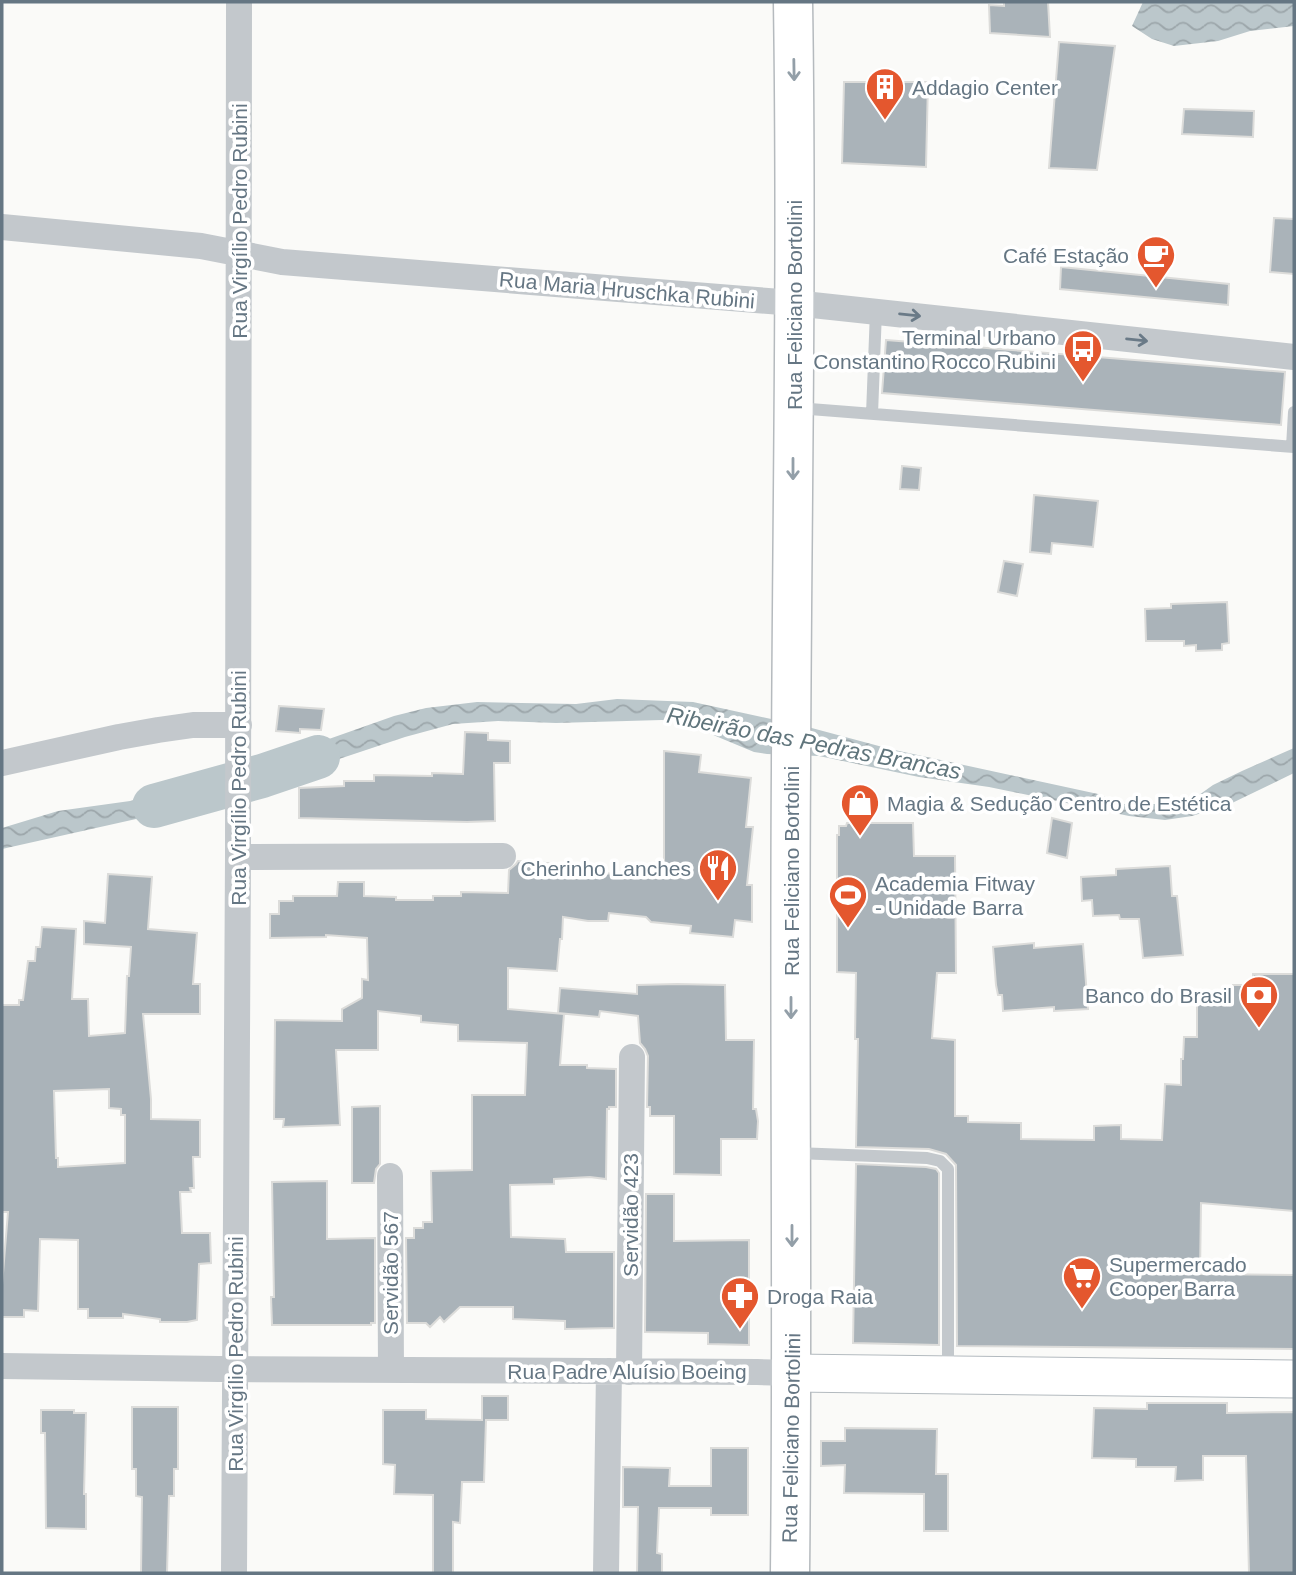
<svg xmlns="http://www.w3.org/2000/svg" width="1296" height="1575" viewBox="0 0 1296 1575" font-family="Helvetica,sans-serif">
	<defs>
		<pattern id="water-waves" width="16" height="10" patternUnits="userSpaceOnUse" patternTransform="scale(1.75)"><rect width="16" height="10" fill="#bbc7cb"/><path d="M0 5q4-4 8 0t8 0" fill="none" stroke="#9ca6aa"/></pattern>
	</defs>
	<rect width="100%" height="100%" fill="#fafaf8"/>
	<path fill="url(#water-waves)" d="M1143 2H1294V26L1250 31 1218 41 1174 46 1152 39 1132 26Z
		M617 699 693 702 808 727 890 749 1098 794 1123 804H1165L1192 800 1213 785 1242 771 1294 748V773L1230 804 1192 816 1165 820 1129 816 989 787 919 777 819 756 767 754 754 752 682 722 662 720 556 723 498 721 453 724 405 737 315 767 262 789 261 763 394 716 426 708 477 702 576 704Z
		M211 782 210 799 145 817 2 849V828L58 811 130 801Z"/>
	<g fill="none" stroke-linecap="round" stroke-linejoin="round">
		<path stroke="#bbc7cb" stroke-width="44" d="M154 806 262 776 318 757"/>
	</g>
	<path fill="#aab3b9" stroke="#dcdcda" stroke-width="2" fill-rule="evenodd" d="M1004 2H1048L1050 37 990 33 989 5 1004 6Z
		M1059 42 1115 46 1097 170 1049 168Z
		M844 82H928L926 167 842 163Z
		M1184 109 1254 111 1253 137 1182 134Z
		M1274 218 1294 219V274L1270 272Z
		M1061 267 1229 284 1228 305 1060 289Z
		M886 340 1285 372 1281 425 882 393Z
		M902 466 921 468 919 490 900 489Z
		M1034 495 1098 501 1093 547 1052 543 1051 554 1030 552Z
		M1004 561 1023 564 1017 596 998 592Z
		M1227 602 1229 643 1222 644V650L1196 651V645L1184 646V641H1146L1145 609 1171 608V604Z
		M279 706 324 709 321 730 300 729V733L276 731Z
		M465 732 488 733V740L510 741V763H494L495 821 467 822 299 818V788L344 786V781H374V775L432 776V773L463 774Z
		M664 751 701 755 699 772 751 778 746 827H753L747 885H752V922L735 920 733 937 690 933 691 926 651 922 646 917 609 913 608 921H588L563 917 562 939H560L557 971 508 968V1009L564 1014 560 1065H587V1068L616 1069V1107H609V1109H607L606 1179 590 1177 554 1179V1184L510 1185 511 1237 565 1239 566 1252H614V1328L565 1329V1321L513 1319V1307H460L444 1322 440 1317 430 1327 426 1323H407L406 1238H414V1228H423V1222H432L431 1171 472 1170V1095H525L527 1043 458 1041V1025L421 1022V1016L378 1011V1050H336L340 1125 283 1127 284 1119H274L275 1020 342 1021V1009L362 998V979L368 980 367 938 326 935V937L270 938V914H279V901H293V896H337L338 882H364V896L396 897V900H433V896H461V892L508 893 509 870 516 864 518 861 560 864V869L636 876V871L664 873Z
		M1052 818 1072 823 1067 858 1047 853Z
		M847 823H913L914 856H955L956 973H937L932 1038 955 1040V1116H968V1122L1021 1123V1139L1094 1140V1126L1121 1125V1139L1162 1140 1165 1084 1181 1085V1059H1183L1184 1037H1197V1004L1233 1003V985H1253V974H1294V1211L1201 1203 1200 1274 1294 1275V1349L957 1346 956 1165 946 1154 929 1149 856 1147 858 1039H855L856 973 837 972V835H839V826H846Z
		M1170 866 1172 896H1177L1183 955 1143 958 1139 919H1120L1119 915 1093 916 1092 900 1082 901 1081 877 1116 875V869Z
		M108 874 152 877 148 929 197 933 193 984H200V1014H143L151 1099V1119L200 1120V1157H193L194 1188H190L191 1192H180L182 1233H210L211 1263 199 1264 197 1320 187 1322H160V1319L123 1314V1318H88V1309H78V1240L40 1239 38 1311 24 1310V1317H2V1285L8 1212H2V1005H19V1000H23L28 961H35L36 947H40L42 927 76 929 72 999H88L89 1036 125 1033 127 976H129L131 947 84 944V921L105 923ZM109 1089V1108L121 1109V1115H125V1163L58 1167V1158H56L54 1091Z
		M1034 943V948L1083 944 1088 1009 1054 1011V1007L1003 1011 1002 995H998L996 985 993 947Z
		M677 984 725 985 726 1040H754L753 1109H756L758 1121 757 1139H721V1175L674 1174V1116H650V1107H647L648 1056 645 1049 640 1043 638 1016 600 1011 599 1017 558 1013 560 988 637 994V985Z
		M380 1106V1164L376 1169 374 1183H352V1107Z
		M856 1164 926 1167 936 1169 939 1173V1345L853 1343Z
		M327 1181V1239L375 1238V1323H371V1325H272L271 1297H274L272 1182Z
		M646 1194H674V1241L749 1240V1345L708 1344V1333L645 1332Z
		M482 1396H508V1420H486L484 1482H462L460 1523 453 1522V1573H433V1495L394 1494 395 1465 383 1464V1410H426V1419L482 1420Z
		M1147 1403H1227V1413L1294 1412V1573H1249L1246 1456H1203V1480L1175 1481 1176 1467H1136V1459L1092 1458 1094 1408 1147 1409Z
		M132 1407H178V1469H174V1496H169L167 1573H141L142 1497 136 1496V1469H132Z
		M41 1410H74V1413H86L84 1494H86V1529L46 1528 45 1433H41Z
		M845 1428 937 1429 936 1474H948V1531H924V1494L844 1493 845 1465 821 1466V1441H845Z
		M711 1448H748V1515H711V1508H659L657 1553 662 1554V1573H637L638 1507H623V1467L670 1468 669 1486H711Z"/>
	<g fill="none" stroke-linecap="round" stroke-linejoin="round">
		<g stroke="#b3babf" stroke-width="39">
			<path id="secondary" d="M792 1373 1294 1379"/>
		</g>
		<g stroke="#b5babe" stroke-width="41">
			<path id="primary" d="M790 1573C793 1305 789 1036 791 768 792 512 797 257 793 2"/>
		</g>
		<path stroke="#c3c8cc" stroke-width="12" d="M797 408 1294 447
			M872 414 876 311
			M1292 447 1294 412
			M795 1153 927 1158 940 1161 948 1169V1373"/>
		<path stroke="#c3c8cc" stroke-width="26" d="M2 227 201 246 282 262 794 303 1294 357
			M2 763 119 737 158 730 193 725H239
			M238 857 503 856
			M390 1176 391 1370
			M2 1366 219 1369 757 1372 792 1373
			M629 1372 632 1057
			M234 1573 238 857 239 2
			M606 1573 609 1371"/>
		<use href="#secondary" stroke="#fff" stroke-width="37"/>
		<use href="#primary" stroke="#fff" stroke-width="38"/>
	</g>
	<defs><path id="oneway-shaft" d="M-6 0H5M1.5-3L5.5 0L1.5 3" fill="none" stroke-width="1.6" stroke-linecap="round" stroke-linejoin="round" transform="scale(1.75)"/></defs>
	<g stroke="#939fa8">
		<use href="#oneway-shaft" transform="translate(794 70) rotate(89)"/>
		<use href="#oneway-shaft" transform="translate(793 469) rotate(90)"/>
		<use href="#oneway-shaft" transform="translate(791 1008) rotate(90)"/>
		<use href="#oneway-shaft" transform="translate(792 1236) rotate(90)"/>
	</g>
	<g stroke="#6a7a87">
		<use href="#oneway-shaft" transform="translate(910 315) rotate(6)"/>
		<use href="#oneway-shaft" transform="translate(1137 340) rotate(6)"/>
	</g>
	<defs>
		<g id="building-pin" transform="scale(2.0125)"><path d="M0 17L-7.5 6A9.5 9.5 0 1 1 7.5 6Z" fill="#e4572e" stroke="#fff"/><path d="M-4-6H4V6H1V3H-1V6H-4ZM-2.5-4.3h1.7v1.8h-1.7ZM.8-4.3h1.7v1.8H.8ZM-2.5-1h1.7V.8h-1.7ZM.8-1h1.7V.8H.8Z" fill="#fff"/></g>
		<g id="cafe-pin" transform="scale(2.0125)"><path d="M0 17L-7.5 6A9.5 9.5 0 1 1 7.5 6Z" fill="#e4572e" stroke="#fff"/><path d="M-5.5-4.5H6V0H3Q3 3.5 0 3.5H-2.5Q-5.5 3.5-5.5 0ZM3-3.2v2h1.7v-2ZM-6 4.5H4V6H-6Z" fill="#fff"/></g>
		<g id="bus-pin" transform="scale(2.0125)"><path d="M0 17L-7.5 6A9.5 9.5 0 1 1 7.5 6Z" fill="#e4572e" stroke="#fff"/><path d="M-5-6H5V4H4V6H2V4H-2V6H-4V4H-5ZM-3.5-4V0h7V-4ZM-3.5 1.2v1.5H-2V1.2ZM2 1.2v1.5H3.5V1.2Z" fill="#fff"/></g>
		<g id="shop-pin" transform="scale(2.0125)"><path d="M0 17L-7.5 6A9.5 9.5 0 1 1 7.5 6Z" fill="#e4572e" stroke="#fff"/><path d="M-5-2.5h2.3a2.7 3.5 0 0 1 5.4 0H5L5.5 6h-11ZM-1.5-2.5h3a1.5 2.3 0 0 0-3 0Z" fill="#fff"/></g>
		<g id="restaurant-pin" transform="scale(2.0125)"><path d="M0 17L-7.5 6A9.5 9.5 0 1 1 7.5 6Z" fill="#e4572e" stroke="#fff"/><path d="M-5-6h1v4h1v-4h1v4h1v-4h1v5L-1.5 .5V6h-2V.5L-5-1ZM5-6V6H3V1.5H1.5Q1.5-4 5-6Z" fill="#fff"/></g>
		<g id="stadium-pin" transform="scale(2.0125)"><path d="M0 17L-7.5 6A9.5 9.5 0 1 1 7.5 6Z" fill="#e4572e" stroke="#fff"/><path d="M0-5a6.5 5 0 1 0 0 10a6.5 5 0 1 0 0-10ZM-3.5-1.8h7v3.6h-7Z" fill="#fff"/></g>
		<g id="bank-pin" transform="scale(2.0125)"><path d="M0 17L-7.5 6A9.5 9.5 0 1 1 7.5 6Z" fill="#e4572e" stroke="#fff"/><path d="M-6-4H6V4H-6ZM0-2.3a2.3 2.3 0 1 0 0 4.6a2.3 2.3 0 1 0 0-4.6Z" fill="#fff"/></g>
		<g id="supermarket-pin" transform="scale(2.0125)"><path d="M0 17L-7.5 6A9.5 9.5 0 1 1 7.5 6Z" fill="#e4572e" stroke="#fff"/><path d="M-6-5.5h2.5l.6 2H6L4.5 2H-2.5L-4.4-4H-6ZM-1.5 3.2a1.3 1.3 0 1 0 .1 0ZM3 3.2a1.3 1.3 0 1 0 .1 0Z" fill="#fff"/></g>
		<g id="pharmacy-pin" transform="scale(2.0125)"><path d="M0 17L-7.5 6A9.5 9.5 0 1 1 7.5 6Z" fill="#e4572e" stroke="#fff"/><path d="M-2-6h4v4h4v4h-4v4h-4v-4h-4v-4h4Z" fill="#fff"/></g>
	</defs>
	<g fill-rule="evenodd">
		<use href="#building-pin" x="885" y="87"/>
		<use href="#cafe-pin" x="1156" y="255"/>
		<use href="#bus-pin" x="1083" y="349"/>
		<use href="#shop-pin" x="860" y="803"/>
		<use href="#restaurant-pin" x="718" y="868"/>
		<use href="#stadium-pin" x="848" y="895"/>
		<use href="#bank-pin" x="1259" y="995"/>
		<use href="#supermarket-pin" x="1082" y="1276"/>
		<use href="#pharmacy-pin" x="740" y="1296"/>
	</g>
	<g text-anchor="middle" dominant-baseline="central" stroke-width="7" stroke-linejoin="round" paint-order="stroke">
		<g font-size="21" fill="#657683" stroke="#fff" text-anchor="start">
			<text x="912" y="87">Addagio Center</text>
			<text x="1129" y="255" text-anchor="end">Café Estação</text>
			<text x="1056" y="337" text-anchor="end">Terminal Urbano<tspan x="1056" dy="24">Constantino Rocco Rubini</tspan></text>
			<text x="887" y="803">Magia &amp; Sedução Centro de Estética</text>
			<text x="691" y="868" text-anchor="end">Cherinho Lanches</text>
			<text x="875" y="883">Academia Fitway<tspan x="875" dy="24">- Unidade Barra</tspan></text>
			<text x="1232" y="995" text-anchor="end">Banco do Brasil</text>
			<text x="1109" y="1264">Supermercado<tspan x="1109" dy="24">Cooper Barra</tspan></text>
			<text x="767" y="1296">Droga Raia</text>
		</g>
		<g font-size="21" fill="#657683" stroke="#fff">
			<text transform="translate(239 221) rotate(-90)">Rua Virgílio Pedro Rubini</text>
			<text transform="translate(627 290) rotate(5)">Rua Maria Hruschka Rubini</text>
			<text transform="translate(794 305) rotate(-90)">Rua Feliciano Bortolini</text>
			<text transform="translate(238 788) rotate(-90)">Rua Virgílio Pedro Rubini</text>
			<text transform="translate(791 871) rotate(-90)">Rua Feliciano Bortolini</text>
			<text transform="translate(630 1215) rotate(-90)">Servidão 423</text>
			<text transform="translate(390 1273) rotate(-90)">Servidão 567</text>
			<text transform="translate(235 1354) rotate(-90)">Rua Virgílio Pedro Rubini</text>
			<text x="627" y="1371">Rua Padre Aluísio Boeing</text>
			<text transform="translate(791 1438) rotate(-89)">Rua Feliciano Bortolini</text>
		</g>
		<g font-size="23" font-style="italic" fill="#60757c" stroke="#fff">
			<text transform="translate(814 743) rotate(11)">Ribeirão das Pedras Brancas</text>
		</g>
	</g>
	<rect width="1296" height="1575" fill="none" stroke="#657683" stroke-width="7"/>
</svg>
